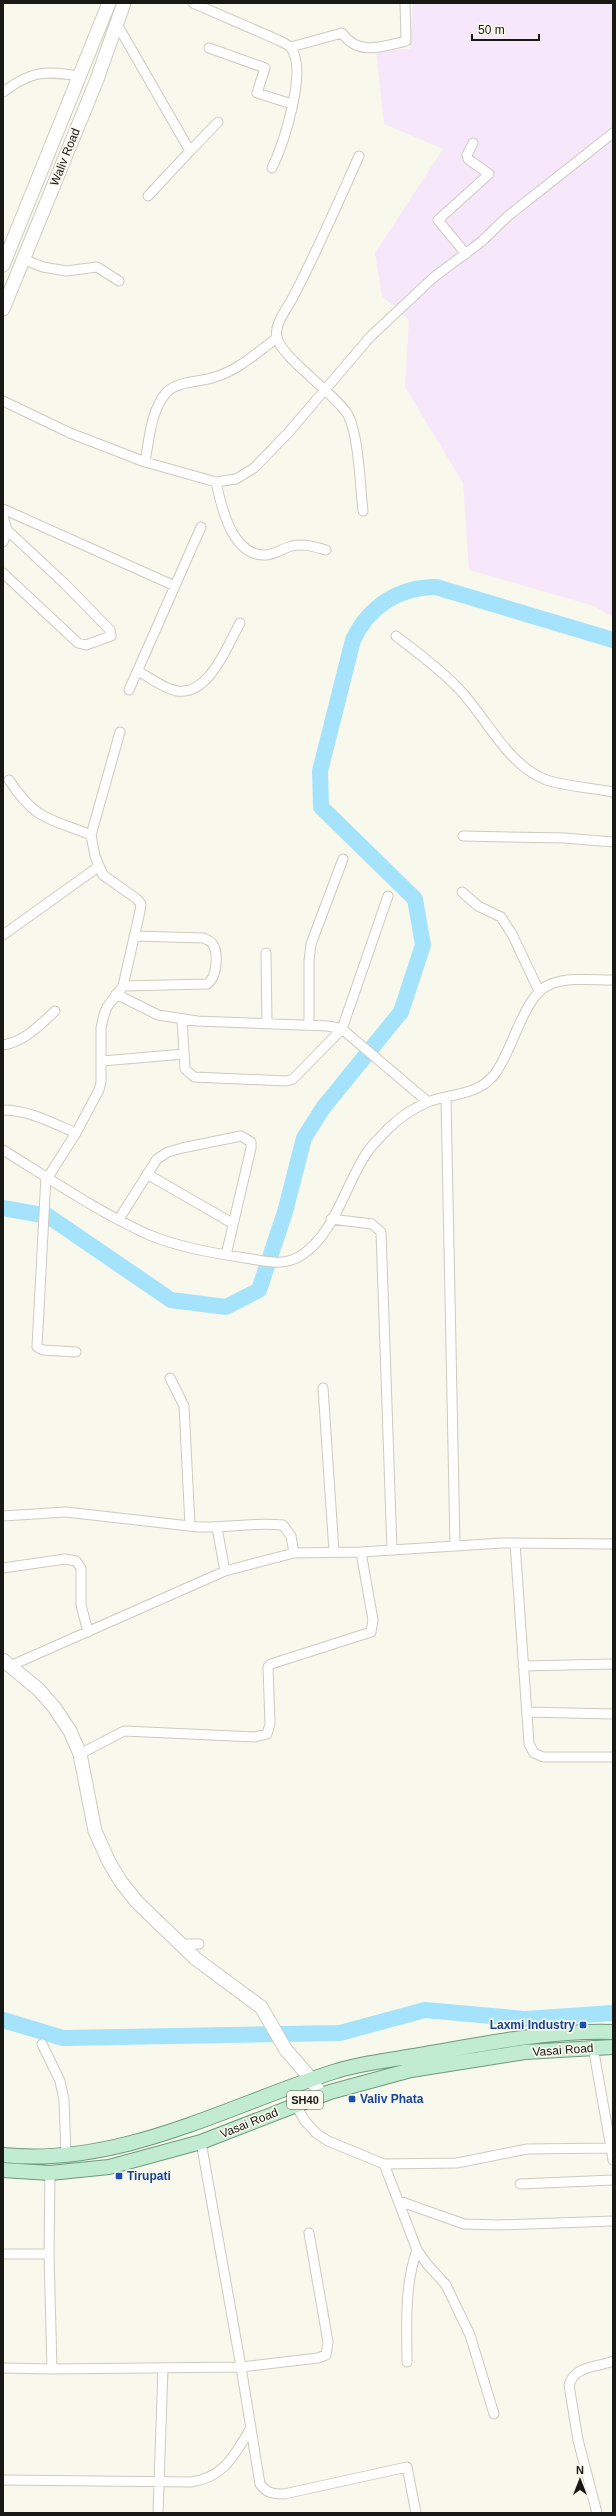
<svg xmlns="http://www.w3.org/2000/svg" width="616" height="2516" viewBox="0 0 616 2516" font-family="Arial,sans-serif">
	<rect width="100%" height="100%" fill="#f9f8ed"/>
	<path fill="#f7e7fa" d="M413 3H613V617L594 606 469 570 463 483 405 387 409 320 382 296 375 253 443 149 384 124 376 50 410 49Z"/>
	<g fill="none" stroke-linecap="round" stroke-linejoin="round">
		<path stroke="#a4e3fb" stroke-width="16" d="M3 1208 48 1216 171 1300 226 1307 259 1290 285 1212 304 1138 323 1108 401 1012 423 945 415 899 321 807 320 771 353 640C369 606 399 587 436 587L613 640
			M3 2020 63 2038 340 2033 425 2010 525 2019 613 2013"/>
		<g stroke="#cccbc0" stroke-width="11">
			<path id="street" d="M193 3 278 40C282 42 289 45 291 48 308 71 283 145 272 168
				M118 26 190 151 148 196
				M291 47 342 33C358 56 382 47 406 41L405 3
				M209 48 265 68 257 93 292 104
				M3 92C33 70 44 71 80 76
				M190 151 218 122
				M359 156C337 205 316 254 291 301 285 311 274 326 277 337 280 357 336 394 348 415 359 436 360 486 363 511
				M466 254 438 220 489 174 468 159 467 155 473 143
				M25 260 43 267 66 271 97 267 119 281
				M3 401 70 433 145 462 216 482 236 479 254 468 288 433 370 337 434 277 481 242 508 216 613 133
				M145 462C149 440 151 410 166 393 176 381 201 382 215 377 239 370 257 352 277 338
				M216 482C221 506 232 557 266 555 276 554 283 548 292 546 304 543 315 547 326 550
				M3 509 175 586
				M3 516 7 530 3 542
				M3 573 78 643 86 645 111 636 110 630 64 583 7 530
				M396 636C418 653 440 669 459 689 486 717 506 763 544 779 561 786 594 788 613 792
				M138 671C149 677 164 689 177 691 209 696 227 646 240 623
				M129 690 201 527
				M9 780C36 821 49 818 91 835
				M463 836 564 838 613 842
				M462 892 478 906 501 917 512 934 539 991
				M3 935 98 867
				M266 953 267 1023
				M123 986 207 984C217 978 219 952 212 943 210 941 207 940 204 938L134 936
				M116 994 158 1015 197 1021 328 1026 342 1029 428 1102
				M182 1019 185 1069 194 1077 286 1081 293 1079 342 1029 388 896
				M309 1025V961L311 944 343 859
				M3 1045C24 1042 40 1025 55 1011
				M102 1061 184 1054
				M446 1098 455 1546
				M3 1110C29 1110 52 1123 76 1133
				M3 1150C50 1179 97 1211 147 1234 177 1247 213 1253 245 1258 265 1261 284 1267 302 1255 336 1232 345 1184 368 1151 374 1143 382 1135 389 1128 399 1118 414 1108 428 1102 451 1093 477 1096 494 1075 513 1052 523 994 551 984 570 977 594 980 613 980
				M147 1174 232 1223
				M46 1176 37 1347 43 1350 76 1352
				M48 1177 76 1133 99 1090 101 1082V1028L104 1015 107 1007 123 986 140 911 141 904 137 899 103 875 95 856 91 835 120 732
				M119 1219 157 1159 168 1152 182 1148 241 1136 251 1142V1148L226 1255
				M331 1219 372 1224 381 1232 392 1550
				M170 1378 184 1406 190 1526
				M323 1388 334 1552
				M3 1516 66 1512 198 1527C226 1528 254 1522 283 1525L291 1536 294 1553
				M217 1528 225 1571
				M515 1543 529 1744 534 1753 543 1757H613
				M3 1568 65 1559 76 1561 81 1568V1605L88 1632
				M10 1666 225 1571 294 1553 361 1552 502 1543 613 1544
				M523 1666 613 1664
				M527 1712 613 1714
				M80 1754 124 1731 255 1737 267 1734 270 1724 268 1667 271 1664 371 1632 373 1620 361 1552
				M180 1944H199
				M42 2044 60 2081 64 2100 66 2156
				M295 2104 305 2121 316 2133 328 2141 384 2164 457 2163 527 2149 611 2148 593 2047
				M201 2142 241 2367 318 2358 326 2355 328 2342 309 2233
				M611 2148 613 2160
				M384 2164 417 2250 427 2264 446 2285 470 2335 494 2414
				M520 2184 613 2180
				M399 2201 464 2224 499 2225 613 2221
				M3 2254H49
				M407 2362C407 2324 404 2287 417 2250
				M3 2368 52 2369 49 2254 50 2173
				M52 2369 241 2367 260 2484C267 2493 272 2494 284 2494L407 2467 416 2513
				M3 2480 191 2482C225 2477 234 2455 251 2428
				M158 2513 163 2368
				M597 2513 578 2440 569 2385C575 2365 597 2368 613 2361"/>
		</g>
		<g stroke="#cccbc0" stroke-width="15">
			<path id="secondary" d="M3 265 109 3
				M3 309 96 82 124 3
				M3 1660 38 1689 54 1707 70 1731 80 1754 95 1831 109 1862 121 1882 137 1902 196 1959 261 2007 286 2050 312 2080 321 2095"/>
		</g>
		<g stroke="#6c9a7b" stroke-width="16">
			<path id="primary" d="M3 2155C119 2167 225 2107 333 2072 360 2063 391 2060 420 2055 484 2044 548 2030 613 2032
				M3 2170 50 2173 109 2167 201 2142 330 2092 411 2070 525 2052 613 2047"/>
		</g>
		<use href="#street" stroke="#fff" stroke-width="9"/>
		<use href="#secondary" stroke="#fff" stroke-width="13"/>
		<use href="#primary" stroke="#c2ecd1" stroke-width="14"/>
	</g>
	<g fill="#1a4fb4" stroke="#f9f8ed" stroke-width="1.5">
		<rect x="579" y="2021" width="8" height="8" rx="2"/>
		<rect x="348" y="2095" width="8" height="8" rx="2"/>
		<rect x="115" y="2172" width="8" height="8" rx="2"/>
	</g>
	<g text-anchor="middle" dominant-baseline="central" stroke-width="3.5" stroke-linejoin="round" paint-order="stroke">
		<rect fill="#f9f8ed" stroke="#5c5b55" stroke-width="1" x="287" y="2091" width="36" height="18" rx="3"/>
		<g font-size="11" font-weight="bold" fill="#181814">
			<text x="305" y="2100">SH40</text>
		</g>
		<g font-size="12" fill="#181814" stroke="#f9f8ed">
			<text transform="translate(65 157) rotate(-68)">Waliv Road</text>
			<text transform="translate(563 2050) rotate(-4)">Vasai Road</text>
			<text transform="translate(249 2123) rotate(-22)">Vasai Road</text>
		</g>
		<g font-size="12" font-weight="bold" fill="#164399" stroke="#f9f8ed" text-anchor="start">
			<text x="575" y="2025" text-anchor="end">Laxmi Industry</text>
			<text x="360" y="2099">Valiv Phata</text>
			<text x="127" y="2176">Tirupati</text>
		</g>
	</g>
	<rect width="616" height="2516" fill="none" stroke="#181814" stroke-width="8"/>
	<g transform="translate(580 2480)" stroke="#f9f8ed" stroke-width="3" paint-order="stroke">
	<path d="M0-3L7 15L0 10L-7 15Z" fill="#181814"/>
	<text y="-6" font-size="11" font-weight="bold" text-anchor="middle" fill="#181814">N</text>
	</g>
	<path d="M472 34v6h67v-6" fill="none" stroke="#181814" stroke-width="2"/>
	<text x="478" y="34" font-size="12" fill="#181814" stroke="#f9f8ed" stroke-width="3" paint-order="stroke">50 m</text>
</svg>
